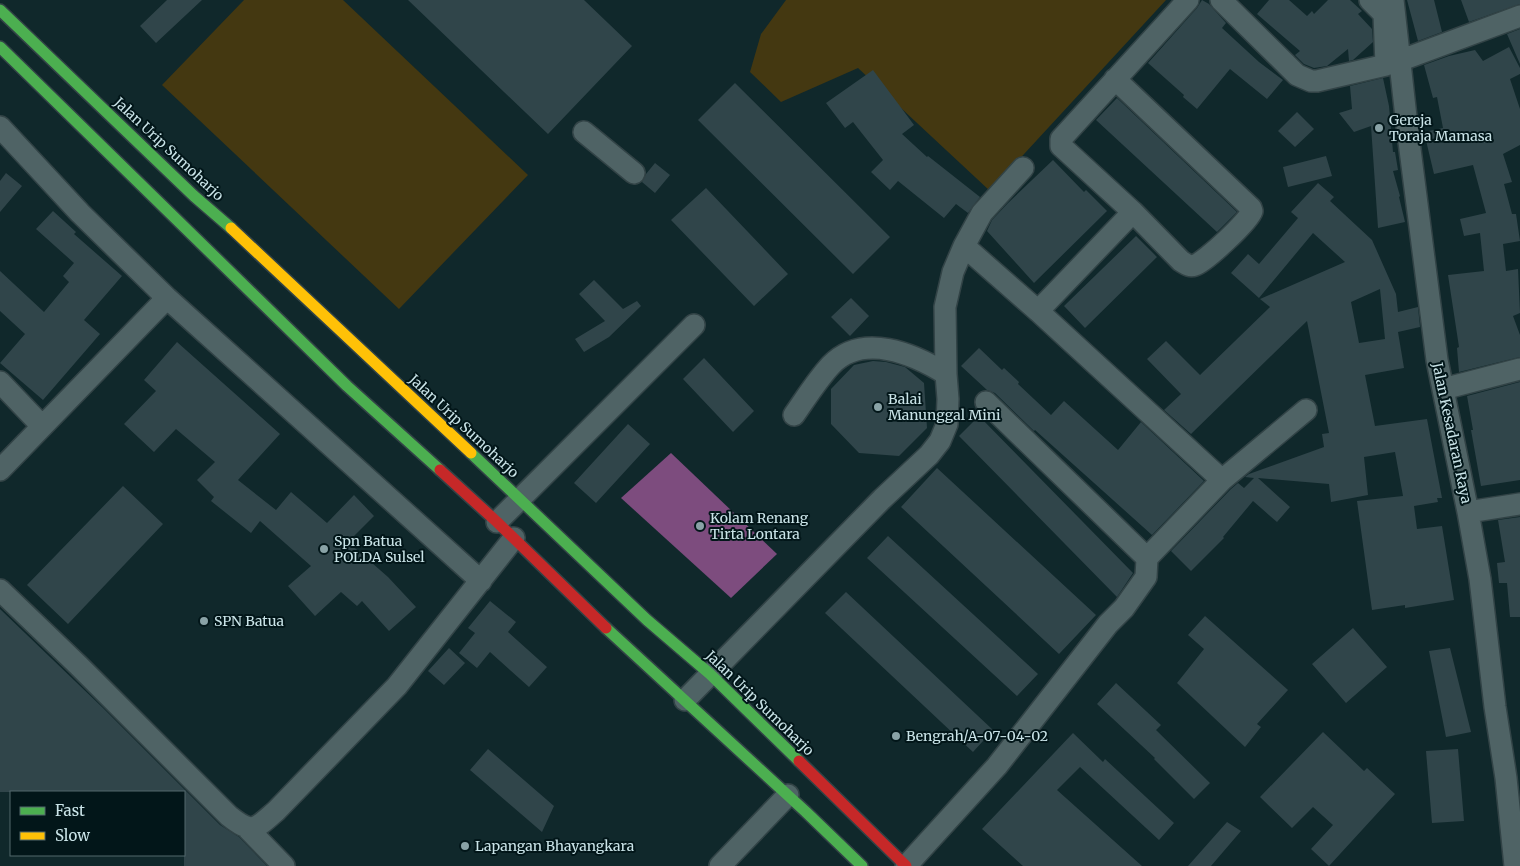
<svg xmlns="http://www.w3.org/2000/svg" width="1520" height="866" viewBox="0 0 1520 866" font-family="Merriweather,serif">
	<rect width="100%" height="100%" fill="#10282b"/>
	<path fill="#443811" d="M244 0H343L528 175 399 309 162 85Z
		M786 0H1166L990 191 858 68 781 102 750 72 761 34Z"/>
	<path fill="#7d4c7e" d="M671 453 777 554 731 598 621 498Z"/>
	<path fill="#30454a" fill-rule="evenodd" d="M167 0H202L156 43 140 26Z
		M408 0H584L632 46 548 134Z
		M1202 0 1209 4 1226 23 1222 28 1259 62 1283 80 1267 99 1230 69 1197 109 1183 97 1184 95 1148 63 1197 8Z
		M1269 0H1289L1307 16 1312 11 1314 14 1328 0H1350L1362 11 1358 14 1372 29 1373 42 1353 60 1349 61 1348 49 1327 66 1314 68 1304 64 1295 55 1300 51 1257 14Z
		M1407 0H1434L1442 32 1418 41Z
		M1461 0H1520V4L1469 22Z
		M1520 29V64L1507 34Z
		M1509 47 1520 68V74L1510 79 1520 109V145L1503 154 1512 182 1504 184 1512 214H1516L1520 241 1503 244 1506 271 1518 269 1520 313 1513 316 1520 335V357L1459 372 1457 348 1459 347 1448 275 1484 271 1480 233 1464 236 1460 219 1486 213 1473 165 1434 174 1424 132 1443 128 1437 97 1433 98 1424 65 1449 56 1475 50 1483 61Z
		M873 70 914 125 902 134 927 157 928 156 980 197 968 213 956 204 944 218 898 181 890 190 871 172 883 160 853 122 845 128 826 103Z
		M1383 78 1389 106 1393 152H1395L1398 170 1393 171 1400 196 1399 197 1405 222 1378 228 1371 126 1354 132 1339 113 1352 109 1350 86Z
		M735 83 890 237 853 274 698 120Z
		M1117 98 1237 212 1217 232 1096 120Z
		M1297 112 1314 129 1295 147 1278 131Z
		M1326 156 1332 176 1288 187 1283 167Z
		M1053 160 1084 192 1086 190 1107 211 1034 283 987 231 992 220 1008 203Z
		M655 163 670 175 655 193 642 182 646 174Z
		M6 173 22 186 0 212V181Z
		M1318 183 1334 197 1330 201 1372 240 1396 294 1398 312 1418 307 1420 327 1398 332 1404 368 1365 375 1375 426 1427 419 1442 498H1437L1438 502 1414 506 1417 529 1442 526 1454 600 1405 608V605L1372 610 1357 501 1403 496 1395 452 1364 457 1368 495 1331 502 1329 484 1258 478 1290 507 1277 522 1253 501 1223 537 1224 538 1191 571 1171 551 1231 489 1238 483 1244 488 1254 478 1245 477 1249 474 1324 447 1322 434 1329 433 1307 321 1191 434 1164 410 1181 394 1147 359 1166 341 1200 375 1270 307 1260 299 1345 262 1313 233 1259 298 1231 273 1248 254 1259 264 1298 218 1291 212ZM1380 289 1385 339 1359 343 1351 302Z
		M706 188 788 274 754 306 671 220Z
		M53 211 76 232 74 234 122 276 84 320 100 334 43 400 0 363 25 334 0 311V271L44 312 69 282 63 276 74 263 36 229Z
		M1136 236 1157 257 1085 328 1064 306Z
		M594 280 623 309 637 301 641 306 609 337 584 352 575 339 605 321 579 294Z
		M851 298 869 316 850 336 831 317Z
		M177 342 280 434 238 480 276 510 291 492 327 523 354 495 374 516 348 542 388 577 416 607 389 631 362 601 357 606 341 592 315 616 288 586 311 566 260 521 251 533 211 501 214 497 197 480 215 462 176 429 154 452 124 424 156 391 144 380Z
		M979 348 1002 370 1004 368 1019 382 1018 384 1051 415 1064 401 1118 450 1141 422 1204 481 1152 535 1035 430 1034 431 995 393 987 390 961 366Z
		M704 358 754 411 733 432 683 379Z
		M873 361 886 362 905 367 924 383 927 428 899 456 859 453 831 424V389L854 365Z
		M1520 382V480L1481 486 1471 430H1473L1467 396Z
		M979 416 1133 573 1117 597 959 436Z
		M628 424 650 444 596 503 574 483Z
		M937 468 1096 615 1059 654 901 507Z
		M123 486 163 524 68 624 27 585Z
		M1520 517V617H1510L1507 583H1499L1497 563 1505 562 1498 520Z
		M888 536 1038 674 1017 696 867 558Z
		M846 592 993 730 973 752 825 613Z
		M490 601 516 622 508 632 547 667 529 687 490 652 477 668 459 653 475 633 468 628Z
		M0 609 102 707 220 825 239 837 267 866H184V792H0Z
		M1205 616 1288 690 1257 724 1261 727 1245 747 1177 683 1204 649 1188 635Z
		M1353 628 1387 667 1346 703 1312 664Z
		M449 648 465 663 444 685 428 671Z
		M1450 648 1471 732 1446 737 1429 651Z
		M1116 683 1161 725 1156 730 1210 783 1194 799 1154 759 1155 758 1097 704Z
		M1323 732 1364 771 1367 768 1395 794 1329 866 1311 849 1333 825 1313 807 1292 828 1260 797Z
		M1073 733 1103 762 1105 759 1174 823 1159 840 1080 767 1057 790 1142 866H1023L982 829Z
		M488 749 554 806 542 832 470 770Z
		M1458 749 1464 821 1432 823 1426 751Z
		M1227 822 1241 831 1211 866H1188Z"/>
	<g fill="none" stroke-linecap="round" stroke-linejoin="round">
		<g stroke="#324346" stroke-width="24">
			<path id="street" d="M1221 0 1297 75 1311 81H1317L1386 65 1384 14 1370 0
				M1393 0 1407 126 1437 360 1468 512 1480 579 1495 707 1506 778 1515 866
				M1399 61 1520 16
				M1115 79 1251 208 1252 211C1249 221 1205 262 1195 265 1189 267 1186 264 1181 261L1133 212
				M0 127 80 213 167 298 481 581
				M584 132 634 173
				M964 246 982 213 1023 168
				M1038 311 1133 212 1061 146V139L1188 0
				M0 382 42 426
				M1443 389 1520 369
				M794 415C806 398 817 380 831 365 863 332 914 354 946 374
				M0 470 167 298
				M1468 512 1520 504
				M497 522 694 325
				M1147 558 1222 480 1306 410
				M0 590 79 666 229 816C253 835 255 829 276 811L397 686 514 538
				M685 700 882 499 929 455 940 441 947 424 948 399 946 374 945 307 953 272 964 246 1038 311 1222 480
				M248 829 284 866
				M720 866 788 795
				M906 866 997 766 1108 624 1124 608 1146 577 1147 558 986 402"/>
		</g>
		<g stroke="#324346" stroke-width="14">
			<path id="fast" d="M0 10 194 196 231 228
				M0 47 347 386 440 470
				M471 453 647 620 710 674 799 761
				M606 628 806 812 862 866"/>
		</g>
		<g stroke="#324346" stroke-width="14">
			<path id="slow" d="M231 228 471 453"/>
		</g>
		<g stroke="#324346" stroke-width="14">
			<path id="jam" d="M440 470 497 522 606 628
				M799 761 906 866"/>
		</g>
		<use href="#street" stroke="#4f6365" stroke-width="21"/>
		<use href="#fast" stroke="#4caf50" stroke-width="11"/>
		<use href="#slow" stroke="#ffc107" stroke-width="11"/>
		<use href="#jam" stroke="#c62828" stroke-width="11"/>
	</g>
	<g fill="#89a2a6" stroke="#021619" stroke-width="2">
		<circle cx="1379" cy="128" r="5"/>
		<circle cx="878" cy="407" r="5"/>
		<circle cx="700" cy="526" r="5"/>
		<circle cx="324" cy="549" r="5"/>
		<circle cx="204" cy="621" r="5"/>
		<circle cx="896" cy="736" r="5"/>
		<circle cx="465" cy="846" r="5"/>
	</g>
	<g text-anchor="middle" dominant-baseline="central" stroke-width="4" stroke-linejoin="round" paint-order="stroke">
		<g font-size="14" fill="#cae4e8" stroke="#021619" text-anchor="start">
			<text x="1389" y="120">Gereja<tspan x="1389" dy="16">Toraja Mamasa</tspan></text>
			<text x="888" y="399">Balai<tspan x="888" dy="16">Manunggal Mini</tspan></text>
			<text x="710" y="518">Kolam Renang<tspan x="710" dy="16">Tirta Lontara</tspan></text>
			<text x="334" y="541">Spn Batua<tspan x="334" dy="16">POLDA Sulsel</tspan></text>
			<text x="214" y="621">SPN Batua</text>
			<text x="906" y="736">Bengrah/A-07-04-02</text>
			<text x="475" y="846">Lapangan Bhayangkara</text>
		</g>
		<g font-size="14" fill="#cae4e8" stroke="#021619">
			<text transform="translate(169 149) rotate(43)">Jalan Urip Sumoharjo</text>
			<text transform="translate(464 426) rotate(43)">Jalan Urip Sumoharjo</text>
			<text transform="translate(1452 433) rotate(78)">Jalan Kesadaran Raya</text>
			<text transform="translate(760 703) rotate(44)">Jalan Urip Sumoharjo</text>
		</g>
	</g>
	<rect x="10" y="791" width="175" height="65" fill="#021619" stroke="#52686c"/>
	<rect x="20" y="807" width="25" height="8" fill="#4caf50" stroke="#52686c"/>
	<text x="55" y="816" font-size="15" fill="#cae4e8">Fast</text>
	<rect x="20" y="832" width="25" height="8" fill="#ffc107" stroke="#52686c"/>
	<text x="55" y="841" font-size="15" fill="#cae4e8">Slow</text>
</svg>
